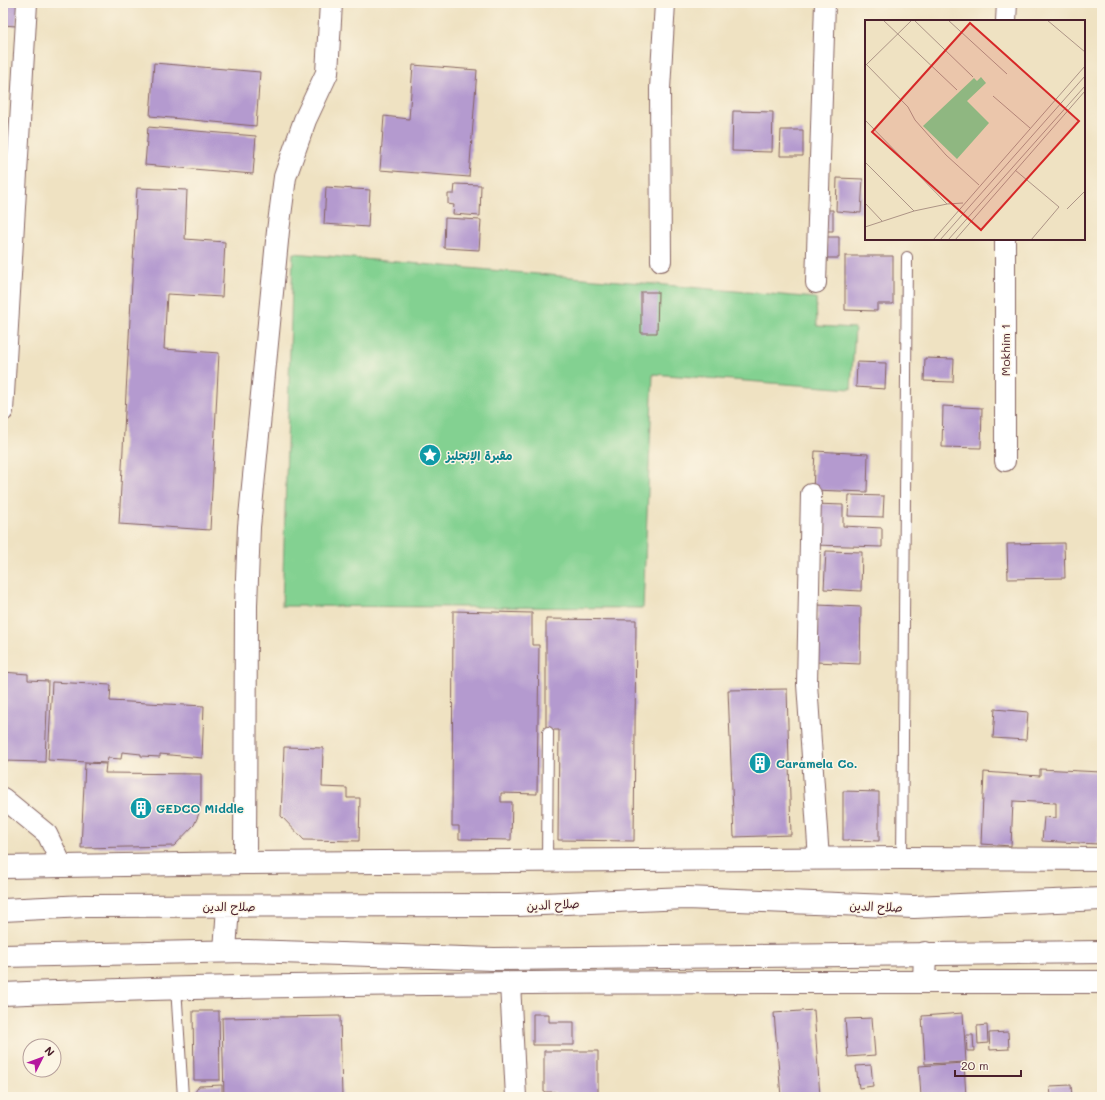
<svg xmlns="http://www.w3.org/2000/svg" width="1105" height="1100" viewBox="0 0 1105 1100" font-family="Mali,'Playpen Sans Arabic',sans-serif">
	<rect width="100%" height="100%" fill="#fcf5e5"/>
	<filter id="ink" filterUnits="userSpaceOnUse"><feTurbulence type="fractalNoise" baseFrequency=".025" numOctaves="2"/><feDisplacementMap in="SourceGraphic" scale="8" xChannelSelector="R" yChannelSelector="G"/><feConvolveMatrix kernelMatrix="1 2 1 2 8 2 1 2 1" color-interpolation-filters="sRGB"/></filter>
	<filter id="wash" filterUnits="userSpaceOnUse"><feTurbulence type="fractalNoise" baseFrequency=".012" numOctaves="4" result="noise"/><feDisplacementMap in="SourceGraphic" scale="16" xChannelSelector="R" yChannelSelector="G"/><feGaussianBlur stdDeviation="0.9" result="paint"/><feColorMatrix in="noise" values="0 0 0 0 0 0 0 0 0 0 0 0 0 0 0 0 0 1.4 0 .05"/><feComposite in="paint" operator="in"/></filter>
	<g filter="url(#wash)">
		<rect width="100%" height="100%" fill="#efe2c2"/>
		<path fill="#83d191" stroke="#66785e" d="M293 253 816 298 817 326 855 328 851 389 653 374 643 608 282 606Z"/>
		<g id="blocks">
			<path fill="#b49acf" d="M3 3H19L16 26 3 25Z
				M154 63 260 72 256 126 150 116Z
				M413 65 477 70 469 177 380 170 384 116 409 119Z
				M733 111 773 112 772 152 732 151Z
				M148 127 256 136 253 174 145 165Z
				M781 130H803V156H780Z
				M837 178 863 179 861 213 836 211Z
				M455 184 481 185 480 216 453 214 454 205 448 204V194H454Z
				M326 187 370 190 368 227 324 224Z
				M137 188 187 190 185 239 225 242 222 297 167 294 164 349 219 353 210 530 119 524Z
				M822 210H833V231H822Z
				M445 218 481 220 479 250 444 248Z
				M827 237H839V258H827Z
				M845 256H893V304H877V311L845 310Z
				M641 292H658L657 333H641Z
				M925 358 954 359 953 382 924 381Z
				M857 362 886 363 885 389 856 387Z
				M943 406 982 408 981 448 942 447Z
				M815 451 868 454 867 492 813 490Z
				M849 495 884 496 883 517 848 516Z
				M815 504 843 505V526L882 528V547L814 545Z
				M1064 543 1065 578 1008 579 1007 544Z
				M826 551 862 552 861 591 824 589Z
				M818 605 861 607 860 664 816 662Z
				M453 611 532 613V645H539L537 794 501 793V802H512L511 840 459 839V826H452Z
				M546 619 636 620 634 841 558 840 559 730H546Z
				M3 672 28 674V680L48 681 45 762 3 761Z
				M52 682 111 685 110 701 204 706 202 758 160 754V757L141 756V754L122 752 121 759 108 758 107 763 48 760Z
				M787 689 791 835 734 837 728 690Z
				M995 709 1028 712 1026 740 993 738Z
				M284 747 323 748 322 787 347 788V798H360L359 841 304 840 281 816Z
				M85 763 106 764 105 773 201 774V801L198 816 194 825 174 846 81 848Z
				M1040 769 1101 772 1098 844 1042 841 1044 817 1056 818V803L1013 801 1011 846 981 844 984 772 1040 776Z
				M843 791 879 792V841L843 840Z
				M814 1010 820 1097H781L774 1013Z
				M193 1011H219L220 1080H194Z
				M963 1013 966 1062 925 1064 922 1016Z
				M533 1014H549V1022H574V1045H533Z
				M340 1016 342 1097H224L222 1018Z
				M872 1018 875 1055 848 1057 845 1019Z
				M987 1025 988 1043 978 1044 977 1026Z
				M1008 1032 1009 1049 990 1050 989 1033Z
				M966 1035H973L974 1051H967Z
				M544 1051H598V1097H555V1092H544Z
				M964 1063 966 1097H921L919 1066Z
				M871 1065 873 1086 859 1088 856 1066Z
				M222 1085V1097H196L195 1092 199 1086Z
				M1071 1085 1072 1097H1051L1050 1086Z"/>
		</g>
	</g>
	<g filter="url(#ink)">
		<use href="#blocks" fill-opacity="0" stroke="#846360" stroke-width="1"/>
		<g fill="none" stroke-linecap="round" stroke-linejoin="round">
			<g stroke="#846360" stroke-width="12">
				<path id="service" d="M902 858 907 257
					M547 862 548 732
					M176 987 183 1097"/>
			</g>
			<g stroke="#846360" stroke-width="22">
				<path id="minor" d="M1006 21 1007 3
					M1005 239V461
					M661 261 660 89 665 3
					M816 283 825 3
					M3 411 27 3
					M811 494 807 684 819 859
					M3 798 47 834 62 865
					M510 984 516 1097"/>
			</g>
			<g stroke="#846360" stroke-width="24">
				<path id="tertiary" d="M245 863 246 605 249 527 278 231 285 177 305 120 327 73 331 3
					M3 994C369 980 736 982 1102 982"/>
			</g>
			<g stroke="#846360" stroke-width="24">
				<path id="secondary" d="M3 867 245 863 902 858 1102 859"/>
			</g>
			<g stroke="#846360" stroke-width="24">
				<path id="trunk" d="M3 910 85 906 518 905 686 898 914 907 1102 899
					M225 951 228 906
					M3 956 247 951 494 959 1102 952
					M924 982 925 953"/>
			</g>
			<use href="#service" stroke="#fff" stroke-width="10"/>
			<use href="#minor" stroke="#fff" stroke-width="20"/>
			<use href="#tertiary" stroke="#fff" stroke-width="22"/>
			<use href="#secondary" stroke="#fff" stroke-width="22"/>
			<use href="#trunk" stroke="#fff" stroke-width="22"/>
		</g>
	</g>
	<defs>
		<g id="sight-disc" transform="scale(1.15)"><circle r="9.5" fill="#0f9aa8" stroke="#fcf5e5"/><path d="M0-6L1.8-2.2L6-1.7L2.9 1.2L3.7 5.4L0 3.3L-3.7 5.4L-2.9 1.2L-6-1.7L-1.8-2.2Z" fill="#fff"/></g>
		<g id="building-disc" transform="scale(1.15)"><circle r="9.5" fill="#0f9aa8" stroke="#fcf5e5"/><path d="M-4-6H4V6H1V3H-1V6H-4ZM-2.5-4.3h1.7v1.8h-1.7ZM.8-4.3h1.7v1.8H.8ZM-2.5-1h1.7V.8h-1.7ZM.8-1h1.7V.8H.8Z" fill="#fff"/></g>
	</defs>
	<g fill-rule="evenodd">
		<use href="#sight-disc" x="430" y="455"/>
		<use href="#building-disc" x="760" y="763"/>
		<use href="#building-disc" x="141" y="808"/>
	</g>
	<g text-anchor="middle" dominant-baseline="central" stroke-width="3" stroke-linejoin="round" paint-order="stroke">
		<g font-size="12" fill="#4a1f2b" stroke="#fcf5e5">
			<text transform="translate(1005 350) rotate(-90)">Mokhim 1</text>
			<text transform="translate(553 904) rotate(-3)">صلاح الدين</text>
			<text x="229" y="906">صلاح الدين</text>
			<text transform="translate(876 906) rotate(2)">صلاح الدين</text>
		</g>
		<g font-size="12" font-weight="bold" fill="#0d838f" stroke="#fcf5e5" text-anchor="start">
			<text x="446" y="455">مقبرة الإنجليز</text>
			<text x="776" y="763">Caramela Co.</text>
			<text x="156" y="808">GEDCO Middle</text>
		</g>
	</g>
	<g transform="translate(865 20)">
		<rect width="220" height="220" fill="#efe2c2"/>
		<path d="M116 57 121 63 102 81 124 103 92 139 58 106 109 58 112 61Z" fill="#83d191"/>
		<path fill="none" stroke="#ad9486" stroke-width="1" d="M18 0 92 70M49 0 108 57M83 0 142 54M182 0 220 32M0 43 43 87 50 100 81 135 114 165M1 45 47 0M128 76 165 108M0 100 82 184M0 142 49 191M150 150 194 187 166 220M0 183 17 201M202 189 220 171M0 207 49 191 82 184 98 183M68 220 220 46M75 220 220 56M83 220 220 66M90 220 220 71"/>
		<path fill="#d62828" fill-opacity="0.15" stroke="#d62828" stroke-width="2" d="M105 3 214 101 116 210 7 112Z"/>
		<rect width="220" height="220" fill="none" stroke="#4a1f2b" stroke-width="2"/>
	</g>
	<rect width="1105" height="1100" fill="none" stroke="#fcf5e5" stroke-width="16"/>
	<g transform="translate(42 1058) rotate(48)"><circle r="19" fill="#fcf5e5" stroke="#b59f9b"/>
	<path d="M0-3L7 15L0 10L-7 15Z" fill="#b5179e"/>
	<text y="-6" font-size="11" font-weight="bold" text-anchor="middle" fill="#4a1f2b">N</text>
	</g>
	<path d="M955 1070v6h66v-6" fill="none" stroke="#4a1f2b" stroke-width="2"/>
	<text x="961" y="1070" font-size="12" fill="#4a1f2b" stroke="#fcf5e5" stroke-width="3" paint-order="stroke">20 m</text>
</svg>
